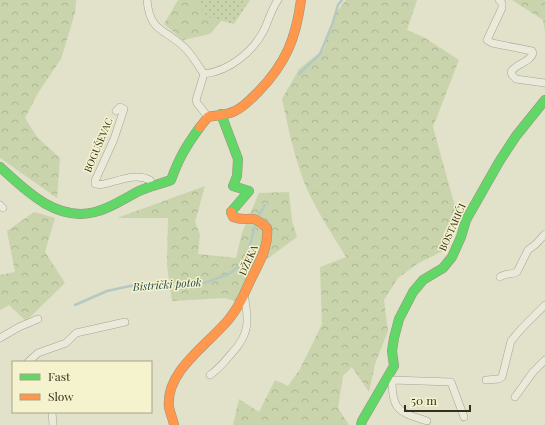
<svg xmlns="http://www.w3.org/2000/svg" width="545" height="425" viewBox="0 0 545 425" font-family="'Playfair Display',serif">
	<defs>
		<pattern id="forest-crowns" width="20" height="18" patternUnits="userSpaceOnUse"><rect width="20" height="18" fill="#c9d4ac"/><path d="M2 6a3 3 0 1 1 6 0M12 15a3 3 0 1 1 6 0" fill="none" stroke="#adb693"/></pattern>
		<pattern id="park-dots" width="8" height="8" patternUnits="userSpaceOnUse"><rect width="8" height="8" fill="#c9d4ac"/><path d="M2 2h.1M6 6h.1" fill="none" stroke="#adb693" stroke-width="1.8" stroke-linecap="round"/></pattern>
	</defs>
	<rect width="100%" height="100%" fill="#e2e1ca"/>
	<path fill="url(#forest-crowns)" d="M0 0H76L75 13 61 59 38 93 25 118 37 137 60 158 57 198 0 158Z
		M178 0H239L210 34 183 40 164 24Z
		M346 0H417L407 30 425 38 459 60 433 127 456 210 454 233 445 250 417 264 398 278 384 300 388 331 375 364 369 392 352 367 343 376 338 408 349 425H233L239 399 259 412 275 380 288 386 300 369 322 324 320 267 346 257C331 232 315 209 304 182 294 155 288 127 282 99L299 69 324 49 336 13Z
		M512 0H545V32L543 20Z
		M205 186 195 222 200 235 198 254 236 258 242 233 259 193 289 192 292 221 297 237 255 268 246 304 225 298 172 301 167 265 168 218H117Z
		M34 212 55 218 45 252 65 283 26 321 9 305 0 310V275L15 272 7 231Z"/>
	<path fill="url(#park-dots)" d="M196 0H250L234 24 207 17Z"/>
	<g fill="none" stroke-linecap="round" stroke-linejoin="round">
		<path stroke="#b5c9c2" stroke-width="2.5" d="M299 74 320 54 332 25 338 5 342 0
			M258 217 265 205
			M75 305 107 291 130 286 199 285 229 274 246 261 256 222"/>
		<g stroke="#a7a494" stroke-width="8">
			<path id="street" d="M147 0C150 34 166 28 186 49 193 56 198 66 204 74L196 100 197 103 208 117
				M499 0 502 3V8L487 40 492 43 532 51 533 53C530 63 516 63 511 72L512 75 516 79 545 83
				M204 74C230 71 254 51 265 28 269 19 272 8 278 0
				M116 111 120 107 124 109 114 139 95 181V184C107 188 131 170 150 180L152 187
				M0 205 3 208
				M500 277C505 273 511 275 517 272L528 250 536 244 545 234
				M0 338 19 327 38 319
				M28 362 38 353 66 343 76 333 125 322
				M210 375C219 369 225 361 232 353 250 334 249 320 244 295
				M389 380H392C392 412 400 412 427 421
				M392 380 451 382 464 417
				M486 380 499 379 502 377 511 341 522 328 545 305
				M515 397 533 372 545 360
				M52 412 53 425"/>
		</g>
		<g stroke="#969483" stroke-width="10">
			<path id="fast" d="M221 114 238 159 237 176 233 186 249 191 231 212
				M0 167C26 191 57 222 95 212 111 208 125 198 139 191 149 186 161 184 171 180 179 158 186 146 200 127
				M361 425 362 421 394 366 392 351 394 338 399 319 413 292 423 280 443 268 452 257 461 237 466 220 499 162 516 136 545 100"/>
		</g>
		<g stroke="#969483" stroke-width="10">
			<path id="slow" d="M200 127 208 117C217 115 227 115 235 111 244 107 252 98 259 91 286 63 296 38 301 0
				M174 425C173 419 170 413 169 407 165 371 209 344 229 319 241 305 244 293 252 277 260 261 269 246 267 228 250 212 250 223 233 217L231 212"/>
		</g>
		<use href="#street" stroke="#eaeadb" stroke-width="7"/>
		<use href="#fast" stroke="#63d668" stroke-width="9"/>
		<use href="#slow" stroke="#ff974d" stroke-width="9"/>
	</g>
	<g text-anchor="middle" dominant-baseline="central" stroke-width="3" stroke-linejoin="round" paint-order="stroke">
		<g font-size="10" fill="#342e1c" stroke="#f4f3ce">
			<text transform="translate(98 145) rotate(-67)">BOGUŠEVAC</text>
			<text transform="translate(452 227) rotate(-66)">BOSTARIĆI</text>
			<text transform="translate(248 260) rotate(-66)">DŽEKA</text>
		</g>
		<g font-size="11" font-style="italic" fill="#2b4c54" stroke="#f4f3ce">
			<text transform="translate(167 284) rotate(-4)">Bistrički potok</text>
		</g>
	</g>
	<rect x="12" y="361" width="140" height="52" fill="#f4f3ce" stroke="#a7a487"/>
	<rect x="20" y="374" width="20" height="6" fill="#63d668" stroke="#a7a487"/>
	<text x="48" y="381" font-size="12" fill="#342e1c">Fast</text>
	<rect x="20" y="394" width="20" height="6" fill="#ff974d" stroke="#a7a487"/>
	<text x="48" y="401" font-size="12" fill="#342e1c">Slow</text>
	<path d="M405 405v6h65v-6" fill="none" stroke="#342e1c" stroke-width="2"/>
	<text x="411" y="405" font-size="12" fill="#342e1c" stroke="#f4f3ce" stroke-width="3" paint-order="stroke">50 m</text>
</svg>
